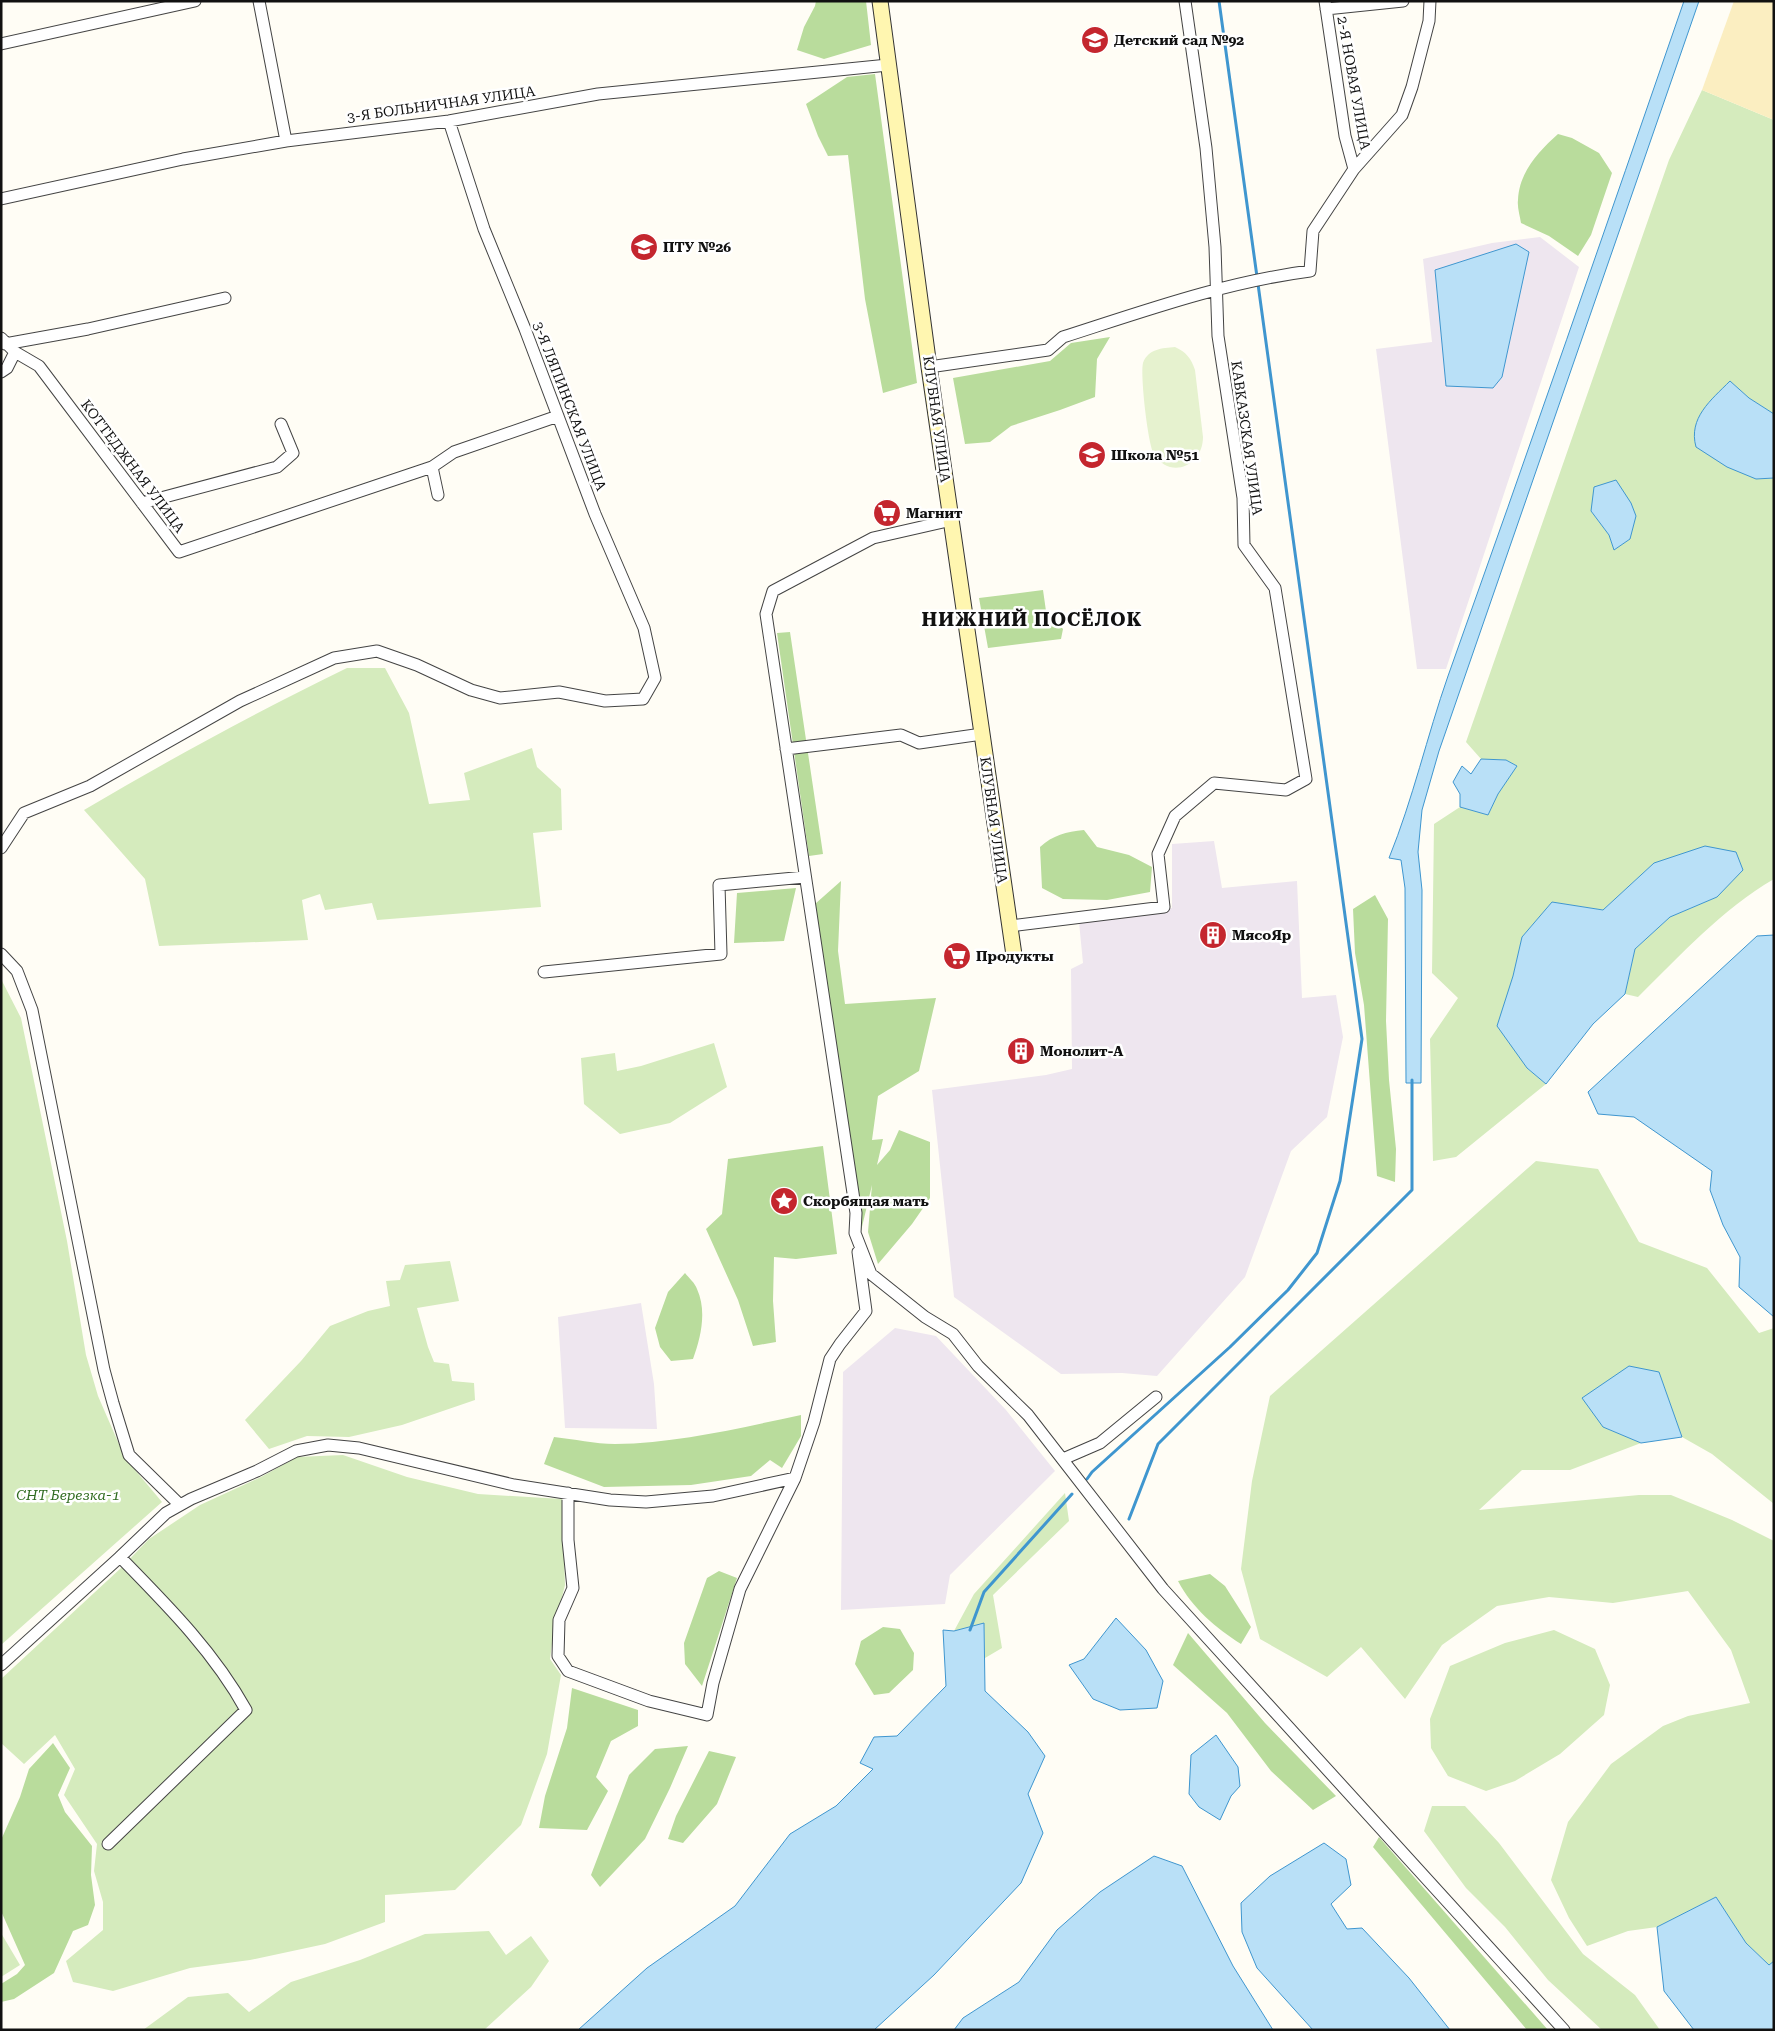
<svg xmlns="http://www.w3.org/2000/svg" width="1775" height="2031" viewBox="0 0 1775 2031" font-family="'Roboto Serif',serif">
	<rect width="100%" height="100%" fill="#fffdf5"/>
	<path fill="#eee6ef" d="M1540 237 1579 267 1446 669H1417L1376 349 1432 342 1423 259 1492 243Z
		M1214 841 1222 888 1297 881 1302 998 1336 995 1343 1037 1327 1117 1291 1151 1245 1277 1157 1376 1122 1373 1061 1374 954 1297 932 1090 1046 1075 1072 1069 1071 969 1083 963 1079 922 1172 908V844Z
		M641 1303 654 1384 657 1429 565 1428 558 1317Z
		M895 1328 936 1336 1006 1410 1055 1471 950 1575 945 1604 841 1610 843 1372Z"/>
	<path fill="#d5ebbd" fill-rule="evenodd" d="M1702 90 1774 120V414L1749 398 1730 381 1756 479 1774 478V879C1722 909 1681 955 1638 997L1625 994 1635 949 1670 917 1717 897 1654 863 1603 910 1552 902 1522 937 1513 976 1527 1068 1546 1084 1456 1157 1433 1161 1430 1039 1458 998 1432 973 1434 824 1460 807 1488 815 1498 794 1517 766 1506 760 1481 759 1466 742 1669 160ZM1591 511 1630 539 1614 550 1609 535Z
		M347 668H385L409 713 429 804 470 800 464 773 532 748 537 767 561 789 562 830 533 833 541 907 377 920 372 903 325 910 320 894 302 900 308 940 159 946 145 879 84 810C170 759 257 712 347 668Z
		M1 979 21 1018 67 1241 86 1355 98 1396 125 1458 162 1502 1 1645Z
		M714 1043 727 1087 670 1123 620 1134 584 1104 581 1058 615 1053 617 1071 641 1066Z
		M1536 1161 1598 1169 1639 1242 1707 1268 1759 1333 1774 1328V1504L1712 1454 1682 1437 1659 1372 1603 1427 1641 1443 1570 1470H1522L1479 1510 1639 1495H1671L1732 1520 1774 1541V1961L1769 1965 1746 1943 1716 1897 1657 1927 1628 1931 1587 1946 1569 1918 1551 1880 1568 1822 1611 1764 1663 1726 1688 1716 1750 1703 1731 1650 1688 1591 1613 1603 1549 1597 1497 1606 1442 1645 1405 1699 1361 1647 1327 1677 1260 1639 1241 1569 1252 1481 1270 1396Z
		M450 1261 459 1301 417 1308 428 1347 434 1362 449 1364 452 1381 474 1383 475 1400 402 1425 349 1437 307 1436 269 1449 245 1420 301 1361 330 1326 368 1311 390 1306 386 1281 400 1280 405 1265Z
		M343 1455 407 1477 478 1494 562 1499 565 1585 554 1629 550 1659 561 1675 547 1754 521 1825 455 1890 385 1895V1922L325 1944 250 1960 190 1968 113 1991 73 1982 66 1961 103 1930V1902L94 1871 97 1844 64 1795 75 1769 55 1735 24 1764 1 1743V1679L121 1568 149 1539 200 1505 261 1477 297 1457Z
		M1065 1493 1069 1521 993 1595 1002 1648 985 1658 984 1624 954 1631 974 1594Z
		M1554 1630 1595 1649 1610 1685 1604 1715 1560 1754 1515 1781 1486 1791 1448 1776 1431 1748 1430 1719 1450 1666 1505 1643Z
		M1432 1806H1465L1499 1843 1583 1954 1635 1995 1660 2030H1602L1548 1980 1505 1927 1466 1888 1424 1831Z
		M489 1931 506 1955 531 1936 549 1961 531 1987 484 2030H143L188 1997 228 1993 249 2012 291 1982 360 1960 425 1934Z
		M1 1933 20 1965 1 1977Z"/>
	<path fill="#b9dc9c" d="M816 1H866L871 45 824 59 797 50 804 27 815 6Z
		M875 74 917 383 883 393 865 299 848 155 828 156 818 136 806 104 847 77Z
		M1558 134 1572 138 1599 153 1612 173 1591 235 1578 256 1549 236 1521 223C1520 216 1517 207 1518 200 1519 172 1539 151 1558 134Z
		M1110 337 1097 359 1095 397 1060 410 1011 426 990 442 965 444 953 378 1050 361 1071 343Z
		M1043 590 1046 611 1063 629 1061 639 988 648 979 598Z
		M790 632 823 854 809 856 777 633Z
		M1084 830 1097 847 1129 855 1152 867 1150 892 1107 900 1063 899 1042 888 1040 847C1053 835 1066 832 1084 830Z
		M841 881 838 951 845 1004 936 998 919 1071 878 1096 872 1140 883 1139 877 1165 890 1150 899 1130 930 1142V1198L912 1224 878 1264 868 1232 872 1185 861 1231 845 1108 815 904Z
		M796 888 784 941 734 943 737 893Z
		M1375 895 1388 919 1386 1021 1389 1080 1396 1149 1395 1182 1377 1176 1364 1005 1355 953 1353 909Z
		M823 1146 837 1254 796 1259 774 1257 773 1301 776 1342 753 1346 738 1300 706 1229 722 1214 728 1159Z
		M685 1273C689 1278 695 1283 697 1289 707 1311 701 1337 693 1359L671 1361 660 1347 655 1328 668 1292Z
		M801 1415V1436L782 1468 770 1460 751 1476 691 1485 604 1487 544 1464 554 1437C574 1439 595 1444 615 1444 678 1443 739 1428 801 1415Z
		M719 1571 737 1578 702 1686 685 1664 684 1643 707 1578Z
		M1210 1574 1225 1586 1251 1627 1241 1644C1216 1628 1192 1608 1178 1581Z
		M883 1627 900 1629 914 1653 913 1670 889 1693 874 1695 855 1664 861 1641Z
		M1188 1633 1265 1723 1336 1796 1313 1810 1271 1771 1227 1713 1173 1665Z
		M572 1688 638 1710V1726L611 1741 596 1777 608 1791 587 1830 539 1828 545 1796 567 1728Z
		M53 1743 70 1768 58 1795 65 1812 92 1846 91 1875 95 1905 88 1925 73 1931 54 1973 14 1999 1 2002V1984L17 1974 25 1965 1 1911V1840L20 1797 29 1769Z
		M688 1746 670 1788 645 1839 600 1887 591 1875 629 1775 655 1749Z
		M709 1751 736 1757 717 1804 683 1843 668 1839 676 1816Z
		M1379 1837 1548 2030H1527L1373 1847Z"/>
	<path fill="#fbeec1" d="M1734 1H1774V120L1702 90Z"/>
	<path fill="#e6f2cf" d="M1175 347C1186 352 1191 358 1195 370L1203 437C1203 466 1170 480 1154 454 1148 445 1140 374 1143 363 1148 349 1162 348 1175 347Z"/>
	<path fill="#b9e0f7" stroke="#3f96cf" d="M1684 1H1699L1439 751 1422 810 1418 852 1422 890 1421 1083H1406L1405 888 1401 860 1389 858C1413 799 1427 736 1448 676 1528 452 1606 227 1684 1Z
		M1516 244 1529 252 1502 377 1493 388 1446 386 1435 270Z
		M1730 381 1749 398 1774 414V478L1756 479 1727 467 1696 447C1688 418 1711 400 1730 381Z
		M1616 480 1631 503 1636 516 1630 539 1614 550 1609 535 1591 511 1594 487Z
		M1481 759 1506 760 1517 766 1498 794 1488 815 1460 807V794L1453 782 1462 766 1471 774Z
		M1705 846 1736 852 1743 870 1717 897 1670 917 1635 949 1625 994 1593 1024 1546 1084 1527 1068 1497 1026 1513 976 1522 937 1552 902 1603 910 1654 863Z
		M1774 935V1317L1739 1287 1740 1257 1723 1225 1710 1190 1712 1171 1634 1117 1598 1114 1588 1092 1757 936Z
		M1629 1366 1659 1372 1682 1437 1641 1443 1603 1427 1582 1398Z
		M1116 1618 1146 1650 1163 1681 1157 1708 1120 1710 1093 1699 1069 1665 1084 1659Z
		M984 1623 985 1691 1028 1732 1045 1756 1028 1794 1043 1833 1021 1883 934 1975 874 2030H578L647 1968 735 1906 790 1834 836 1806 873 1769 860 1763 874 1737 897 1736 946 1686 943 1630 954 1631Z
		M1216 1735 1238 1767 1240 1786 1231 1796 1220 1820 1199 1807 1189 1794 1191 1755Z
		M1324 1843 1346 1859 1351 1885 1331 1904 1347 1929 1362 1928 1409 1978 1450 2030H1313L1257 1968 1242 1932 1241 1903 1270 1876Z
		M1154 1856 1182 1866 1233 1966 1273 2030H954L963 2018 1019 1982 1057 1930 1100 1892Z
		M1716 1897 1746 1943 1769 1965 1774 1961V2030H1694L1664 1991 1657 1927Z"/>
	<g fill="none" stroke-linecap="round" stroke-linejoin="round">
		<path stroke="#3f96cf" stroke-width="3" d="M1087 1479 1092 1472 1230 1347 1288 1290 1317 1253 1340 1181 1362 1039 1219 1
			M1129 1519 1158 1444 1412 1190V1080
			M970 1630 984 1592 1072 1494"/>
		<g stroke="#444" stroke-width="13">
			<path id="street" d="M259 1 286 141
				M1325 1 1345 136 1354 169
				M1326 9 1403 1
				M1 44 195 1
				M1 199 183 159 286 141 449 121 598 94 888 65
				M1 338 15 352 39 366 179 552 432 467
				M5 344 88 329 225 298
				M929 367 1048 350 1063 337C1144 311 1225 282 1310 271L1313 231 1354 169 1402 115 1412 87 1429 21 1430 1
				M1 372 7 368 15 352
				M438 495 432 467 454 452 558 416
				M142 503 277 467 293 453 281 424
				M952 520 873 538 773 591 766 614 856 1213 855 1233 871 1274 925 1317 953 1334 978 1366 1028 1415 1163 1589 1564 2030
				M786 749 901 735 919 743 982 734
				M1 848 24 813 90 786 240 701 334 658 377 651 417 665 471 690 500 698 559 692 605 701 643 699 655 678 644 628 595 514 525 329 484 229 449 121
				M1010 926 1164 907 1158 854 1175 816 1214 783 1286 790 1306 779 1275 588 1244 545 1243 498 1218 336 1215 247 1206 148 1185 1
				M1 954 17 971 32 1010 104 1370 113 1403 129 1455 180 1505
				M544 972 721 954 719 885 805 877
				M1063 1459 1100 1443 1156 1397
				M568 1493V1540L573 1588 559 1620 558 1656 568 1671 649 1701 707 1715 713 1683 740 1589 795 1478 814 1422 830 1359 840 1344 866 1311 858 1252
				M1 1665 120 1557 166 1513 191 1499 257 1471 296 1451 328 1445 359 1448 514 1485 610 1500 646 1502 713 1496 795 1478
				M108 1844 246 1710C214 1652 167 1605 120 1557"/>
		</g>
		<g stroke="#333" stroke-width="17">
			<path id="secondary" d="M880 1 929 367 1014 955"/>
		</g>
		<use href="#street" stroke="#fff" stroke-width="11"/>
		<use href="#secondary" stroke="#fff6b0" stroke-width="15"/>
	</g>
	<defs>
		<g id="school-disc" transform="scale(1.4375)"><circle r="9.5" fill="#c4262e" stroke="#fff"/><path d="M0-5L7-2L0 1L-7-2ZM-4 1L0 2.5L4 1V4Q0 6-4 4Z" fill="#fff"/></g>
		<g id="university-disc" transform="scale(1.4375)"><circle r="9.5" fill="#c4262e" stroke="#fff"/><path d="M0-5L7-2L0 1L-7-2ZM-4 1L0 2.5L4 1V4Q0 6-4 4Z" fill="#fff"/></g>
		<g id="supermarket-disc" transform="scale(1.4375)"><circle r="9.5" fill="#c4262e" stroke="#fff"/><path d="M-6-5.5h2.5l.6 2H6L4.5 2H-2.5L-4.4-4H-6ZM-1.5 3.2a1.3 1.3 0 1 0 .1 0ZM3 3.2a1.3 1.3 0 1 0 .1 0Z" fill="#fff"/></g>
		<g id="building-disc" transform="scale(1.4375)"><circle r="9.5" fill="#c4262e" stroke="#fff"/><path d="M-4-6H4V6H1V3H-1V6H-4ZM-2.5-4.3h1.7v1.8h-1.7ZM.8-4.3h1.7v1.8H.8ZM-2.5-1h1.7V.8h-1.7ZM.8-1h1.7V.8H.8Z" fill="#fff"/></g>
		<g id="sight-disc" transform="scale(1.4375)"><circle r="9.5" fill="#c4262e" stroke="#fff"/><path d="M0-6L1.8-2.2L6-1.7L2.9 1.2L3.7 5.4L0 3.3L-3.7 5.4L-2.9 1.2L-6-1.7L-1.8-2.2Z" fill="#fff"/></g>
	</defs>
	<g fill-rule="evenodd">
		<use href="#school-disc" x="1095" y="40"/>
		<use href="#university-disc" x="644" y="247"/>
		<use href="#school-disc" x="1092" y="455"/>
		<use href="#supermarket-disc" x="887" y="513"/>
		<use href="#building-disc" x="1213" y="935"/>
		<use href="#supermarket-disc" x="957" y="956"/>
		<use href="#building-disc" x="1021" y="1051"/>
		<use href="#sight-disc" x="784" y="1201"/>
	</g>
	<g text-anchor="middle" dominant-baseline="central" stroke-width="5" stroke-linejoin="round" paint-order="stroke">
		<g font-size="14" font-weight="bold" fill="#111" stroke="#fff" text-anchor="start">
			<text x="1114" y="40">Детский сад №92</text>
			<text x="663" y="247">ПТУ №26</text>
			<text x="1111" y="455">Школа №51</text>
			<text x="906" y="513">Магнит</text>
			<text x="1232" y="935">МясоЯр</text>
			<text x="976" y="956">Продукты</text>
			<text x="1040" y="1051">Монолит-А</text>
			<text x="803" y="1201">Скорбящая мать</text>
		</g>
		<g font-size="14" fill="#111" stroke="#fff">
			<text transform="translate(1354 83) rotate(80)">2-Я НОВАЯ УЛИЦА</text>
			<text transform="translate(441 104) rotate(-8)">3-Я БОЛЬНИЧНАЯ УЛИЦА</text>
			<text transform="translate(570 406) rotate(69)">3-Я ЛЯПИНСКАЯ УЛИЦА</text>
			<text transform="translate(937 419) rotate(82)">КЛУБНАЯ УЛИЦА</text>
			<text transform="translate(1247 438) rotate(82)">КАВКАЗСКАЯ УЛИЦА</text>
			<text transform="translate(133 466) rotate(53)">КОТТЕДЖНАЯ УЛИЦА</text>
			<text transform="translate(994 820) rotate(82)">КЛУБНАЯ УЛИЦА</text>
		</g>
		<g font-size="14" font-style="italic" fill="#2f6b1f" stroke="#fff">
			<text x="68" y="1495">СНТ Березка-1</text>
		</g>
		<g font-size="19" font-weight="bold" letter-spacing="1" fill="#111" stroke="#fff">
			<text x="1032" y="619">НИЖНИЙ ПОСЁЛОК</text>
		</g>
	</g>
	<rect width="1775" height="2031" fill="none" stroke="#111111" stroke-width="5"/>
</svg>
